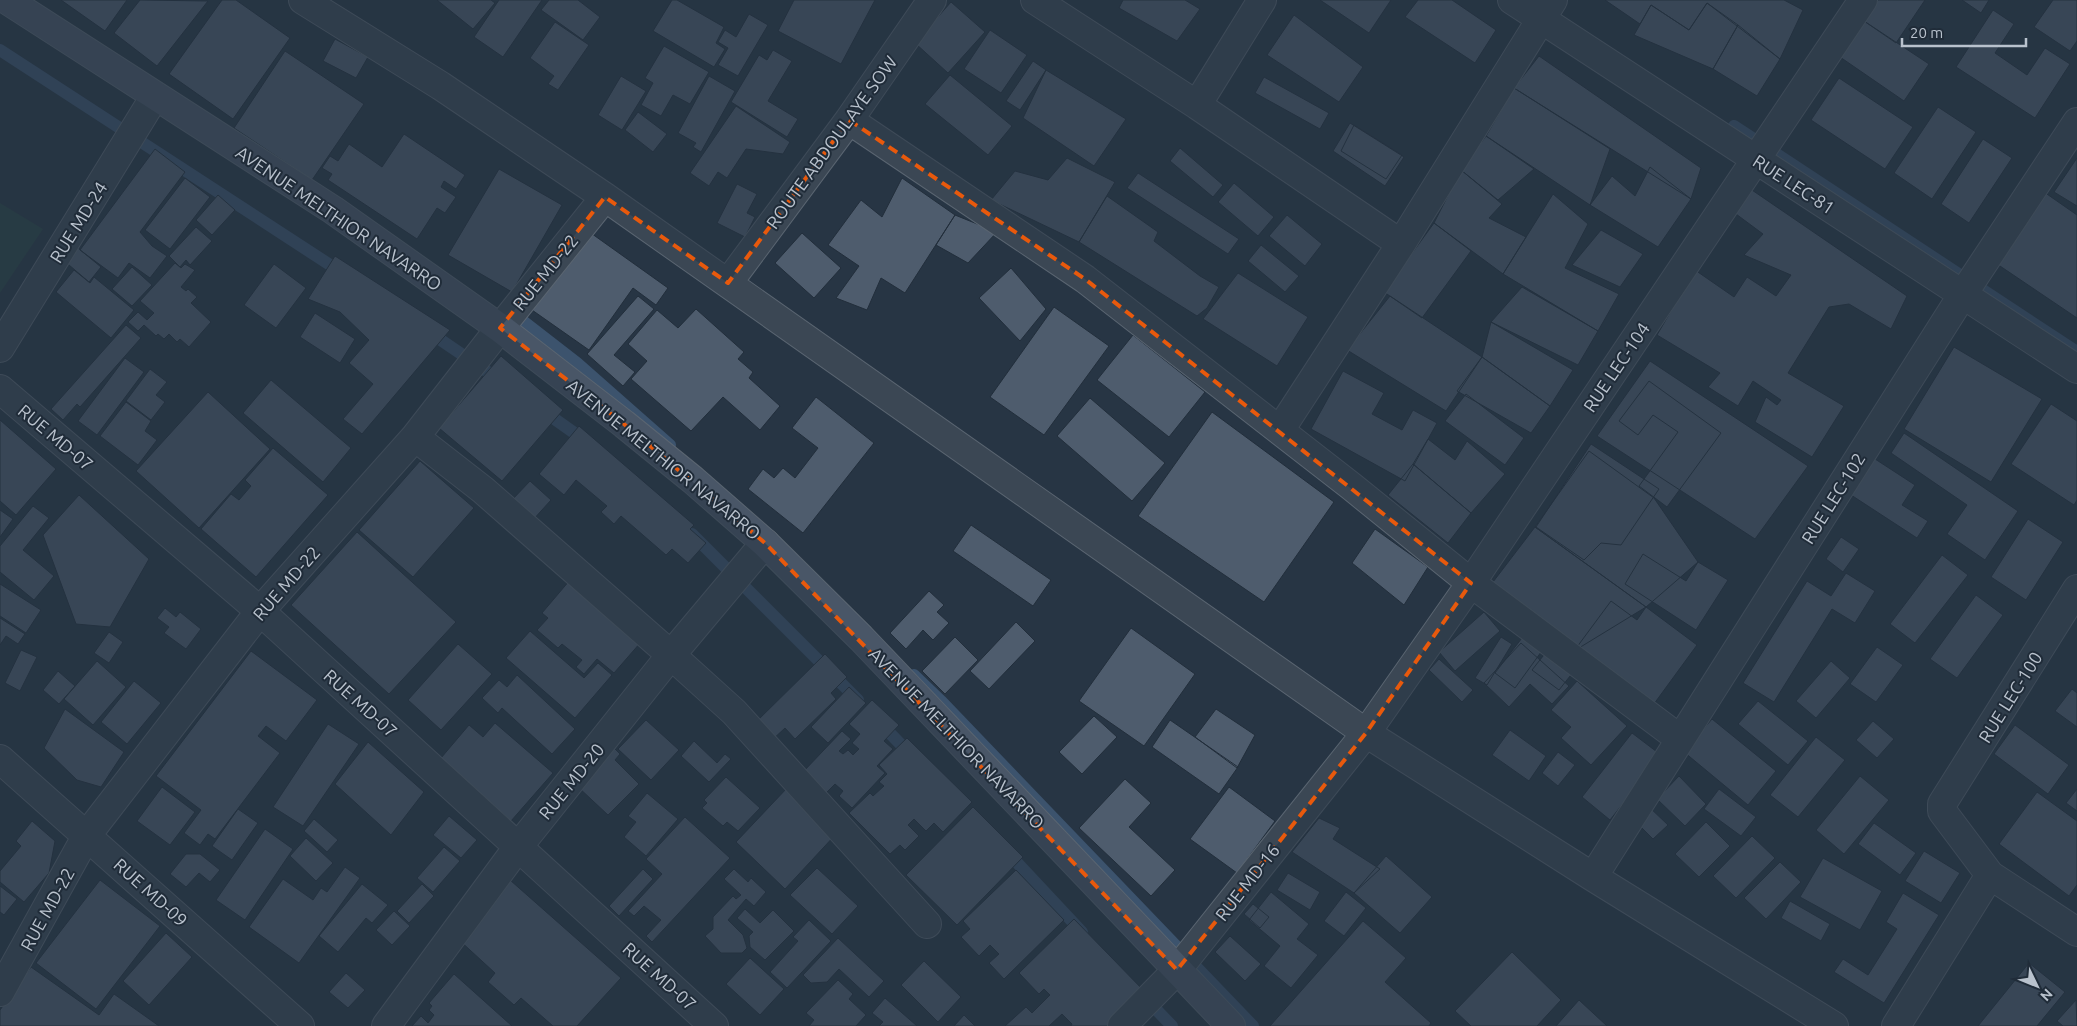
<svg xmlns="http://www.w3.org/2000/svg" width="2077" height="1026" viewBox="0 0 2077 1026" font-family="Ubuntu,sans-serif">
	<rect width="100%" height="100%" fill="#273544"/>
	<path fill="#294345" d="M0 203 43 229 0 293Z"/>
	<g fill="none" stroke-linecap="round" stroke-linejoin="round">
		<path stroke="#3c536d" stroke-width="12" d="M0 50 344 274
			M1734 126 2077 352
			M519 318 577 363 670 445
			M429 332 501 381
			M542 410 587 442
			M692 534 858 700
			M914 675 941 701 1253 1026
			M879 722 912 756
			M1007 852 1082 932
			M1146 999 1172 1026"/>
	</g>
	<path fill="#4e5c6d" stroke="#222e3b" d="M61 0H127L105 31Z
		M140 0 208 1 157 66 114 33Z
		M222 0H236L290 38 233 119 169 74Z
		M437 0H491L495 3 473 29Z
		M499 0H542L503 57 474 37Z
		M549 0H578L600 17 583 40 541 10Z
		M672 0H677L724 27 716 43 725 49 714 67 653 31Z
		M794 0H875L841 64 778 31Z
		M1123 0H1185L1200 9 1177 41 1119 8Z
		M1320 0H1391L1369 33Z
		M1418 0H1452L1496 30 1475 63 1405 17Z
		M1605 0H1784L1803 10 1780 59 1707 3 1689 30 1651 5 1640 24Z
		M1878 0H1925L1896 43 1864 21Z
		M1962 0H1989L1981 13Z
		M2053 0H2077V41L2070 51 2034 27Z
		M951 2 985 32 948 73 915 43Z
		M1707 3 1738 25 1713 69 1634 35 1651 5 1689 30Z
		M1993 10 2014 24 1995 53 2027 75 2045 48 2070 64 2035 118 1956 67Z
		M749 14 768 25 738 76 718 65 728 48 718 42 725 30 736 37Z
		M1294 15 1363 67 1339 102 1267 55Z
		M1864 21 1929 64 1904 101 1840 57Z
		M555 22 589 45 558 90 548 84 554 76 530 58Z
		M1738 25 1780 59 1757 96 1713 69Z
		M990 30 1027 55 1001 93 964 69Z
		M335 39 368 57 356 78 323 61Z
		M664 46 709 72 690 104 673 95 661 116 641 105 653 83 645 78Z
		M773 50 792 61 768 101 798 119 787 137 731 102 759 55 767 60Z
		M285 51 364 104 312 180 234 128Z
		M1539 56 1701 168 1691 199 1514 88Z
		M1033 61 1046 70 1020 110 1006 101Z
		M1046 70 1126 119 1094 166 1023 118Z
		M950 75 1012 126 988 155 925 104Z
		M621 76 646 91 622 130 598 115Z
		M709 76 735 91 701 152 693 147 696 143 678 133Z
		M1264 77 1329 113 1320 129 1255 93Z
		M1839 78 1913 127 1885 169 1811 120Z
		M1514 88 1610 149 1590 205 1486 136Z
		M736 106 790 142 783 154 746 149 727 178 718 172 709 186 690 173Z
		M1938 107 1976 132 1932 199 1894 173Z
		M638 112 667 134 653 152 625 130Z
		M1350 123 1404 157 1385 186 1333 151Z
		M1354 125 1402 155 1386 179 1341 151Z
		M404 134 465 175 456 189 444 181 441 187 456 197 445 213 437 208 417 239 328 180 332 174 322 168 330 156 338 161 349 144 382 167Z
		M1486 136 1534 169 1498 200 1461 170Z
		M1983 139 2012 158 1969 223 1941 204Z
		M1180 148 1223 185 1213 197 1170 161Z
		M155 149 185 172 140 232 152 246 167 256 150 278 129 263 118 278 80 250Z
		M1067 158 1115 182 1079 242 991 200 1015 171 1048 180Z
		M2077 158V206L2054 192Z
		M1650 167 1691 199 1658 247 1590 205 1612 176 1635 196Z
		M499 169 562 205 512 292 448 255Z
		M1461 170 1502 204 1489 218 1526 237 1503 274 1434 223Z
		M1138 173 1239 239 1228 254 1127 188Z
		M185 178 210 197 170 249 145 230Z
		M902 178 955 215 905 293 881 278 867 310 836 298 859 266 828 245 861 200 882 217Z
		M1234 183 1274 217 1258 236 1218 202Z
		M737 184 757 194 747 213 755 217 745 237 717 223Z
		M1749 188 1907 296 1891 329 1849 304 1829 307 1788 373 1844 406 1812 457 1755 422 1766 397 1777 405 1781 400 1753 381 1738 406 1708 387 1720 373 1657 335 1695 270 1734 297 1747 277 1776 296 1791 275 1744 255 1763 234 1736 214Z
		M2044 192 2077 215V318L1997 264Z
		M1553 194 1588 224 1565 268 1619 294 1598 331 1503 274Z
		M218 195 235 210 212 235 196 220Z
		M1107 196 1158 232 1154 241 1200 276 1219 287 1207 308 1197 316 1079 242Z
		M955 215 997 232 968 263 936 245Z
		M1287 215 1322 244 1305 266 1269 236Z
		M1434 223 1471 251 1422 318 1384 292Z
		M196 227 212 241 190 265 186 260 180 267 169 256Z
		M1601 230 1643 254 1620 287 1572 265Z
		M588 231 668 288 656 305 633 288 589 350 532 310Z
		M802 233 841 268 814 298 775 263Z
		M73 244 101 267 89 282 62 259Z
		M1261 245 1299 276 1285 292 1248 261Z
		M335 256 450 330 362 434 343 419 373 384 349 363 369 340 340 312 308 299Z
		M175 263 181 268 185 264 195 270 181 287 186 291 188 289 197 297 191 303 211 322 189 347 180 339 177 342 169 334 164 339 158 334 156 336 144 325 138 331 128 322 138 312 147 320 154 313 140 301Z
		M274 264 306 288 276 328 244 305Z
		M132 267 152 285 132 306 112 289Z
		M1011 268 1046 309 1020 341 979 298Z
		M74 270 90 283 94 277 134 310 111 338 56 292Z
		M1238 273 1308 317 1277 366 1203 319Z
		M1522 287 1598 331 1578 365 1491 322Z
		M638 296 654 309 614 355 635 372 623 386 587 354Z
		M1390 296 1482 357 1446 411 1347 350Z
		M1054 307 1109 346 1044 435 990 397Z
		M696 309 744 352 738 359 753 372 749 378 780 406 760 430 723 397 691 431 631 379 647 361 628 344 657 310 678 328Z
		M315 313 355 339 340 363 300 337Z
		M1491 322 1573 370 1550 406 1482 357Z
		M126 325 141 338 80 407 77 404 63 420 51 409Z
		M1133 335 1205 392 1169 437 1097 380Z
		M1954 347 2042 399 1991 482 1904 429Z
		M501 356 563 410 502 481 439 428Z
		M1482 357 1550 406 1531 433 1457 391Z
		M125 358 144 372 97 435 78 421Z
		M1650 361 1808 466 1755 539 1597 436Z
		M150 369 167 382 156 395 165 402 151 420 126 401Z
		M1343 371 1384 393 1372 414 1402 430 1413 410 1437 423 1405 481 1311 429Z
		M271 380 351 448 323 482 243 413Z
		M1649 381 1721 433 1667 507 1639 486 1678 432 1653 415 1638 435 1619 421Z
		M208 392 270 449 199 528 136 471Z
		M1466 394 1524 438 1505 465 1445 421Z
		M816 397 874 443 803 533 748 489 763 469 774 478 783 468 795 478 818 448 792 428Z
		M1090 398 1165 463 1132 501 1057 436Z
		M126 402 151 421 145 431 157 440 138 465 100 436Z
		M2051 404 2077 421V500L2074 505 2011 464Z
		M1212 412 1334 502 1264 602 1138 516Z
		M0 420 56 469 16 515 0 501Z
		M579 426 694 525 690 529 706 543 688 563 672 549 666 555 621 516 614 524 601 512 607 506 576 480 564 495 539 474Z
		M1904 433 2018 511 1985 560 1947 534 1967 505 1891 453Z
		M1428 439 1455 460 1467 441 1505 474 1471 513 1413 464Z
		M1591 444 1659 489 1621 545 1601 543 1584 560 1536 527Z
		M273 448 328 495 256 577 201 529 231 494 239 500 251 486 245 480Z
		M1589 451 1654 498 1698 562 1646 607 1535 527Z
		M1872 457 1915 485 1902 505 1928 521 1917 538 1848 493Z
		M420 461 474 508 413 577 359 530Z
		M1413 464 1471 513 1448 543 1388 495Z
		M530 481 551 500 532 521 511 501Z
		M79 495 149 559 110 627 76 624 43 535Z
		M33 506 49 518 23 550 54 576 34 600 0 572V546Z
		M0 510 13 519 0 537Z
		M2028 519 2063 542 2026 600 1991 577Z
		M971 525 1051 580 1033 606 953 551Z
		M1535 527 1646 607 1574 651 1493 582Z
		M1375 529 1428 567 1404 605 1352 563Z
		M357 532 456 622 389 694 291 605Z
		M1841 537 1859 549 1843 572 1826 559Z
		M1643 554 1686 581 1698 562 1728 580 1696 630 1625 584Z
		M1942 555 1968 575 1915 643 1890 624Z
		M1846 573 1875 591 1855 623 1832 609 1774 702 1743 683 1807 581 1831 596Z
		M570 580 641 642 614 673 597 659 584 674 576 667 582 660 562 644 558 648 537 630 548 618 542 613Z
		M0 584 41 610 26 633 0 616Z
		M929 591 944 605 937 612 949 623 933 640 923 630 906 649 890 633Z
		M1976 595 2003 615 1957 678 1930 659Z
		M1611 601 1637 620 1646 607 1697 645 1651 708 1574 651Z
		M165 608 176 617 180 612 201 629 186 649 164 633 169 627 157 618Z
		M1484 612 1500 631 1455 671 1439 652Z
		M0 618 25 634 18 644 6 636 0 645Z
		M1016 622 1035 641 989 689 970 671Z
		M1131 628 1195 674 1144 746 1079 701Z
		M530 631 584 678 598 663 612 675 575 718 506 658Z
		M109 632 123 642 109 663 94 653Z
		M1525 634 1544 648 1515 688 1495 673Z
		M955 637 978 660 945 694 922 671Z
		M1501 637 1512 644 1487 685 1475 678Z
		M1521 643 1569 686 1552 704 1530 684 1509 707 1484 683Z
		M458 644 492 674 441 730 408 700Z
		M1877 647 1903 665 1876 702 1850 684Z
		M21 650 37 657 20 691 5 683Z
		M251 651 317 700 286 741 266 726 258 736 280 753 215 839 208 834 200 845 184 833 201 810 156 776Z
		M1547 651 1574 671 1559 690 1532 670Z
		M825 654 847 677 831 693 836 699 795 739 785 728 771 741 754 724Z
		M1439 659 1473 690 1462 702 1429 670Z
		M97 661 126 687 93 725 64 699Z
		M1831 661 1850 678 1816 718 1796 701Z
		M58 671 75 686 59 704 43 690Z
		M517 675 575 729 552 754 502 708 498 713 482 698 499 680 507 687Z
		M134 681 161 703 127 744 101 722Z
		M1577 681 1627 726 1591 765 1561 738 1571 727 1551 710Z
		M849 687 866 703 828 743 811 727Z
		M2072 689 2077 693V727L2055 711Z
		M872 700 899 725 884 741 893 749 877 766 885 773 852 808 839 796 843 791 835 784 826 793 803 772 842 731 851 739 839 751 843 754 848 750 853 755 859 749 852 743 860 734 849 724Z
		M1758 701 1808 741 1788 765 1738 724Z
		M65 709 124 752 101 787 77 780 44 748Z
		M1216 709 1255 735 1237 768 1195 737Z
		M1094 716 1117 737 1082 774 1059 752Z
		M1712 719 1776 771 1748 805 1684 752Z
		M646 720 679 750 651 780 618 749Z
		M1170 720 1238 767 1219 794 1152 747Z
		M1873 721 1894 739 1877 758 1856 740Z
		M495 723 553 773 511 821 441 758 469 725 483 737Z
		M328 724 359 744 303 826 273 807Z
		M2015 725 2069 765 2048 794 1994 754Z
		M1510 730 1546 756 1529 781 1492 755Z
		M1632 733 1661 755 1610 820 1582 797Z
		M1816 737 1845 760 1798 817 1770 795Z
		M907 738 972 802 943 832 934 823 926 831 914 819 908 825 919 836 905 850 900 845 890 854 849 813 870 793 873 796 884 786 879 782 887 774 879 765Z
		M694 741 717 763 725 754 731 759 709 782 681 756Z
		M368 742 424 792 391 835 335 784Z
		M613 747 620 754 615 760 639 784 608 815 577 786Z
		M1558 752 1575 765 1558 786 1542 773Z
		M1679 776 1706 804 1685 826 1657 799Z
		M1860 776 1889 800 1844 854 1816 830Z
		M726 777 760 808 738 831 727 822 723 826 702 808 707 803 704 800Z
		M1125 779 1151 803 1129 827 1175 870 1151 896 1079 828Z
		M162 787 195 812 170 845 137 821Z
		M788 787 837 833 785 889 736 842Z
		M1229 787 1275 821 1237 873 1190 839Z
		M1719 789 1756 817 1741 836 1704 809Z
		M2077 789V811L2066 803Z
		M2037 792 2077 821V885L2069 896 1999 844Z
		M647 793 678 819 646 856 624 837 636 822 628 816Z
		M1647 805 1668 825 1653 839 1634 820Z
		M973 807 1023 857 957 925 906 875Z
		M238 809 258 823 232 860 212 846Z
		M449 816 477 840 461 858 433 835Z
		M685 817 730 858 652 942 646 936 661 920 644 906 634 916 628 911 662 874 646 859Z
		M1319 818 1340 828 1333 839 1380 869 1354 893 1292 852Z
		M314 819 338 840 327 852 304 831Z
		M32 821 55 841 49 873 24 902 0 882V871L21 846 16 841Z
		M1706 822 1730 846 1699 877 1675 854Z
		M1874 823 1916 853 1900 875 1858 844Z
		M265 829 293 849 245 920 216 900Z
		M1752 836 1775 858 1736 898 1713 876Z
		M306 838 333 863 316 881 290 856Z
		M444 847 460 861 433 892 417 878Z
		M1924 851 1960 873 1941 903 1905 881Z
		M186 854H200L220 870 210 882 199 873 186 887 170 874Z
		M1386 856 1432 897 1400 933 1354 893Z
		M1823 858 1882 891 1860 930 1800 897Z
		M1780 862 1801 882 1766 919 1744 898Z
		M345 867 360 878 299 963 249 927 283 879 313 900 321 888 327 892Z
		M817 868 858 906 832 934 790 895Z
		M643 869 653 879 619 916 609 906Z
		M734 869 748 882 751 878 766 892 754 906 746 899 728 920 743 935 747 948 742 953H721L705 936 713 929V917L733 896 736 899 741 895 724 879Z
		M1016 870 1064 920 1004 979 989 963 999 954 990 945 979 956 961 937 970 929 963 921Z
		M1288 873 1320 892 1310 910 1277 890Z
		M100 880 160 926 96 1009 36 963Z
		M510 880 621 978 577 1026H553L521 998 514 1005 488 982 495 973 458 939Z
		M362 884 388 905 372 923 366 918 338 952 319 936Z
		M422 884 434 896 409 923 397 911Z
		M0 886 17 899 4 915 0 912Z
		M1271 892 1309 924 1297 939 1318 955 1291 988 1264 966 1280 946 1249 920Z
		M1346 892 1366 908 1344 936 1324 921Z
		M1903 893 1939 915 1884 1003 1834 972 1843 959 1868 975 1897 929 1886 922Z
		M1790 901 1830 924 1821 941 1781 918Z
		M1253 904 1269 917 1260 928 1244 914Z
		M745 909 760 923 773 910 794 931 765 960 750 947 749 936 753 932 737 918Z
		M394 911 410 926 392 945 376 930Z
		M1074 919 1146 993 1111 1026H1071L1072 1024 1062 1014 1049 1026H1005L1026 1007 1032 1013 1050 995 1044 989 1039 994 1019 973Z
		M809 920 831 941 787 988 770 972 798 941 793 937Z
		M1363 921 1406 958 1385 982 1431 1023 1429 1026H1270Z
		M166 933 192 957 149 1005 123 981Z
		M1230 936 1261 964 1245 981 1215 952Z
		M838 938 884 981 869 997 839 969 827 982 811 983 803 975Z
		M1512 952 1561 1000 1537 1026H1471L1455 1011Z
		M750 958 784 989 760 1015 726 984Z
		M924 961 961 997 938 1022 901 985Z
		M2029 963 2065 992 2037 1026H1978Z
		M31 967 99 1015 114 994 159 1026H0V1010Z
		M346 973 365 990 348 1008 329 992Z
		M454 974 512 1026H412L421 1016 428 1023 434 1015 429 1010 432 1006 429 1003Z
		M838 980 853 994 849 999 866 1015 856 1026H809L814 1020 806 1013Z
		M885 998 917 1026H879L883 1022 872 1013Z
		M1579 1000 1607 1026H1556Z
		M2076 1000 2077 1026H2063L2057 1021Z
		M964 1015 975 1026H954Z"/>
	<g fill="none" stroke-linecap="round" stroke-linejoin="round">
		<g stroke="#5a6571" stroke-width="30">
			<path id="street" d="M303 0 441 86 605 197 1366 733 1593 877 1834 1026
				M1035 0 1197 105 1401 244
				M1512 0 2077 369
				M1197 105 1262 0
				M849 120 1085 279 1351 486 1471 583 1680 739
				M728 283 849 120 932 0
				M0 348 155 96
				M0 389 260 611 714 1026
				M1280 430 1401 244 1553 0
				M415 437 483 490 671 655 734 712 927 924
				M2077 589 1942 804V811L1990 875 2077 932
				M0 759 300 1026
				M1593 877 1963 294 2077 122
				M0 992 87 835 260 611 415 437 500 328 605 197
				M386 1026 518 847 671 655 765 543
				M1122 1026 1177 970 1366 733 1471 583 1863 0
				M1896 1026 1990 875"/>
		</g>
		<g stroke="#5a6571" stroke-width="30">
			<path id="secondary" d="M7 0 333 210 500 328 624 424 693 480 765 543 861 638 1231 1026"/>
		</g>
		<use href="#street" stroke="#3b4754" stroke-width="28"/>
		<use href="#secondary" stroke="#495667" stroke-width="28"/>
	</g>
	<path d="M0 0H2077V1026H0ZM849 120 1085 279 1471 583 1366 733 1177 970 765 543 624 424 500 328 605 197 728 283Z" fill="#273544" fill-opacity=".55" fill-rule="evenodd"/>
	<path fill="none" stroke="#e8590c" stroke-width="4" stroke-dasharray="10 6" stroke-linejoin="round" d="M849 120 1085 279 1471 583 1366 733 1177 970 765 543 624 424 500 328 605 197 728 283Z"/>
	<g text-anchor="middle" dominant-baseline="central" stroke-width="4" stroke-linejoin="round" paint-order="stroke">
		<g font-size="18" fill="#b9c2cd" stroke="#202c39">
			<text transform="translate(831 142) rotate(-54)">ROUTE ABDOULAYE SOW</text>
			<text transform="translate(1794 184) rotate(33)">RUE LEC-81</text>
			<text transform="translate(339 218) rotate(34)">AVENUE MELTHIOR NAVARRO</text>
			<text transform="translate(78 222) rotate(-58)">RUE MD-24</text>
			<text transform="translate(545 272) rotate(-51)">RUE MD-22</text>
			<text transform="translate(1616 367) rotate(-56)">RUE LEC-104</text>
			<text transform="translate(56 437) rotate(40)">RUE MD-07</text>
			<text transform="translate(664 459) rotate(39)">AVENUE MELTHIOR NAVARRO</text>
			<text transform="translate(1833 498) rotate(-58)">RUE LEC-102</text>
			<text transform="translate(286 583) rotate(-49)">RUE MD-22</text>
			<text transform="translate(2010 697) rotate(-58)">RUE LEC-100</text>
			<text transform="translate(361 703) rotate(42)">RUE MD-07</text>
			<text transform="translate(957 738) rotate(46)">AVENUE MELTHIOR NAVARRO</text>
			<text transform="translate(571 781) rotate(-51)">RUE MD-20</text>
			<text transform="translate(1247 882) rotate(-52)">RUE MD-16</text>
			<text transform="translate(151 892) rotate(42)">RUE MD-09</text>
			<text transform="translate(47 909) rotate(-61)">RUE MD-22</text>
			<text transform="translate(660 976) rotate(42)">RUE MD-07</text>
		</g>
	</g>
	<g transform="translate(2037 986) rotate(133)" stroke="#202c39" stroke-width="4" paint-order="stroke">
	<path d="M0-4L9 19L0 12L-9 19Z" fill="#b9c2cd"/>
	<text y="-8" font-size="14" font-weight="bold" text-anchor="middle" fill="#b9c2cd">N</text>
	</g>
	<path d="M1902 38v8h124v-8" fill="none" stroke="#b9c2cd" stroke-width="2.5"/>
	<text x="1910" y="38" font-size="15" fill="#b9c2cd" stroke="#202c39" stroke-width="4" paint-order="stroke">20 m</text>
</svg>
